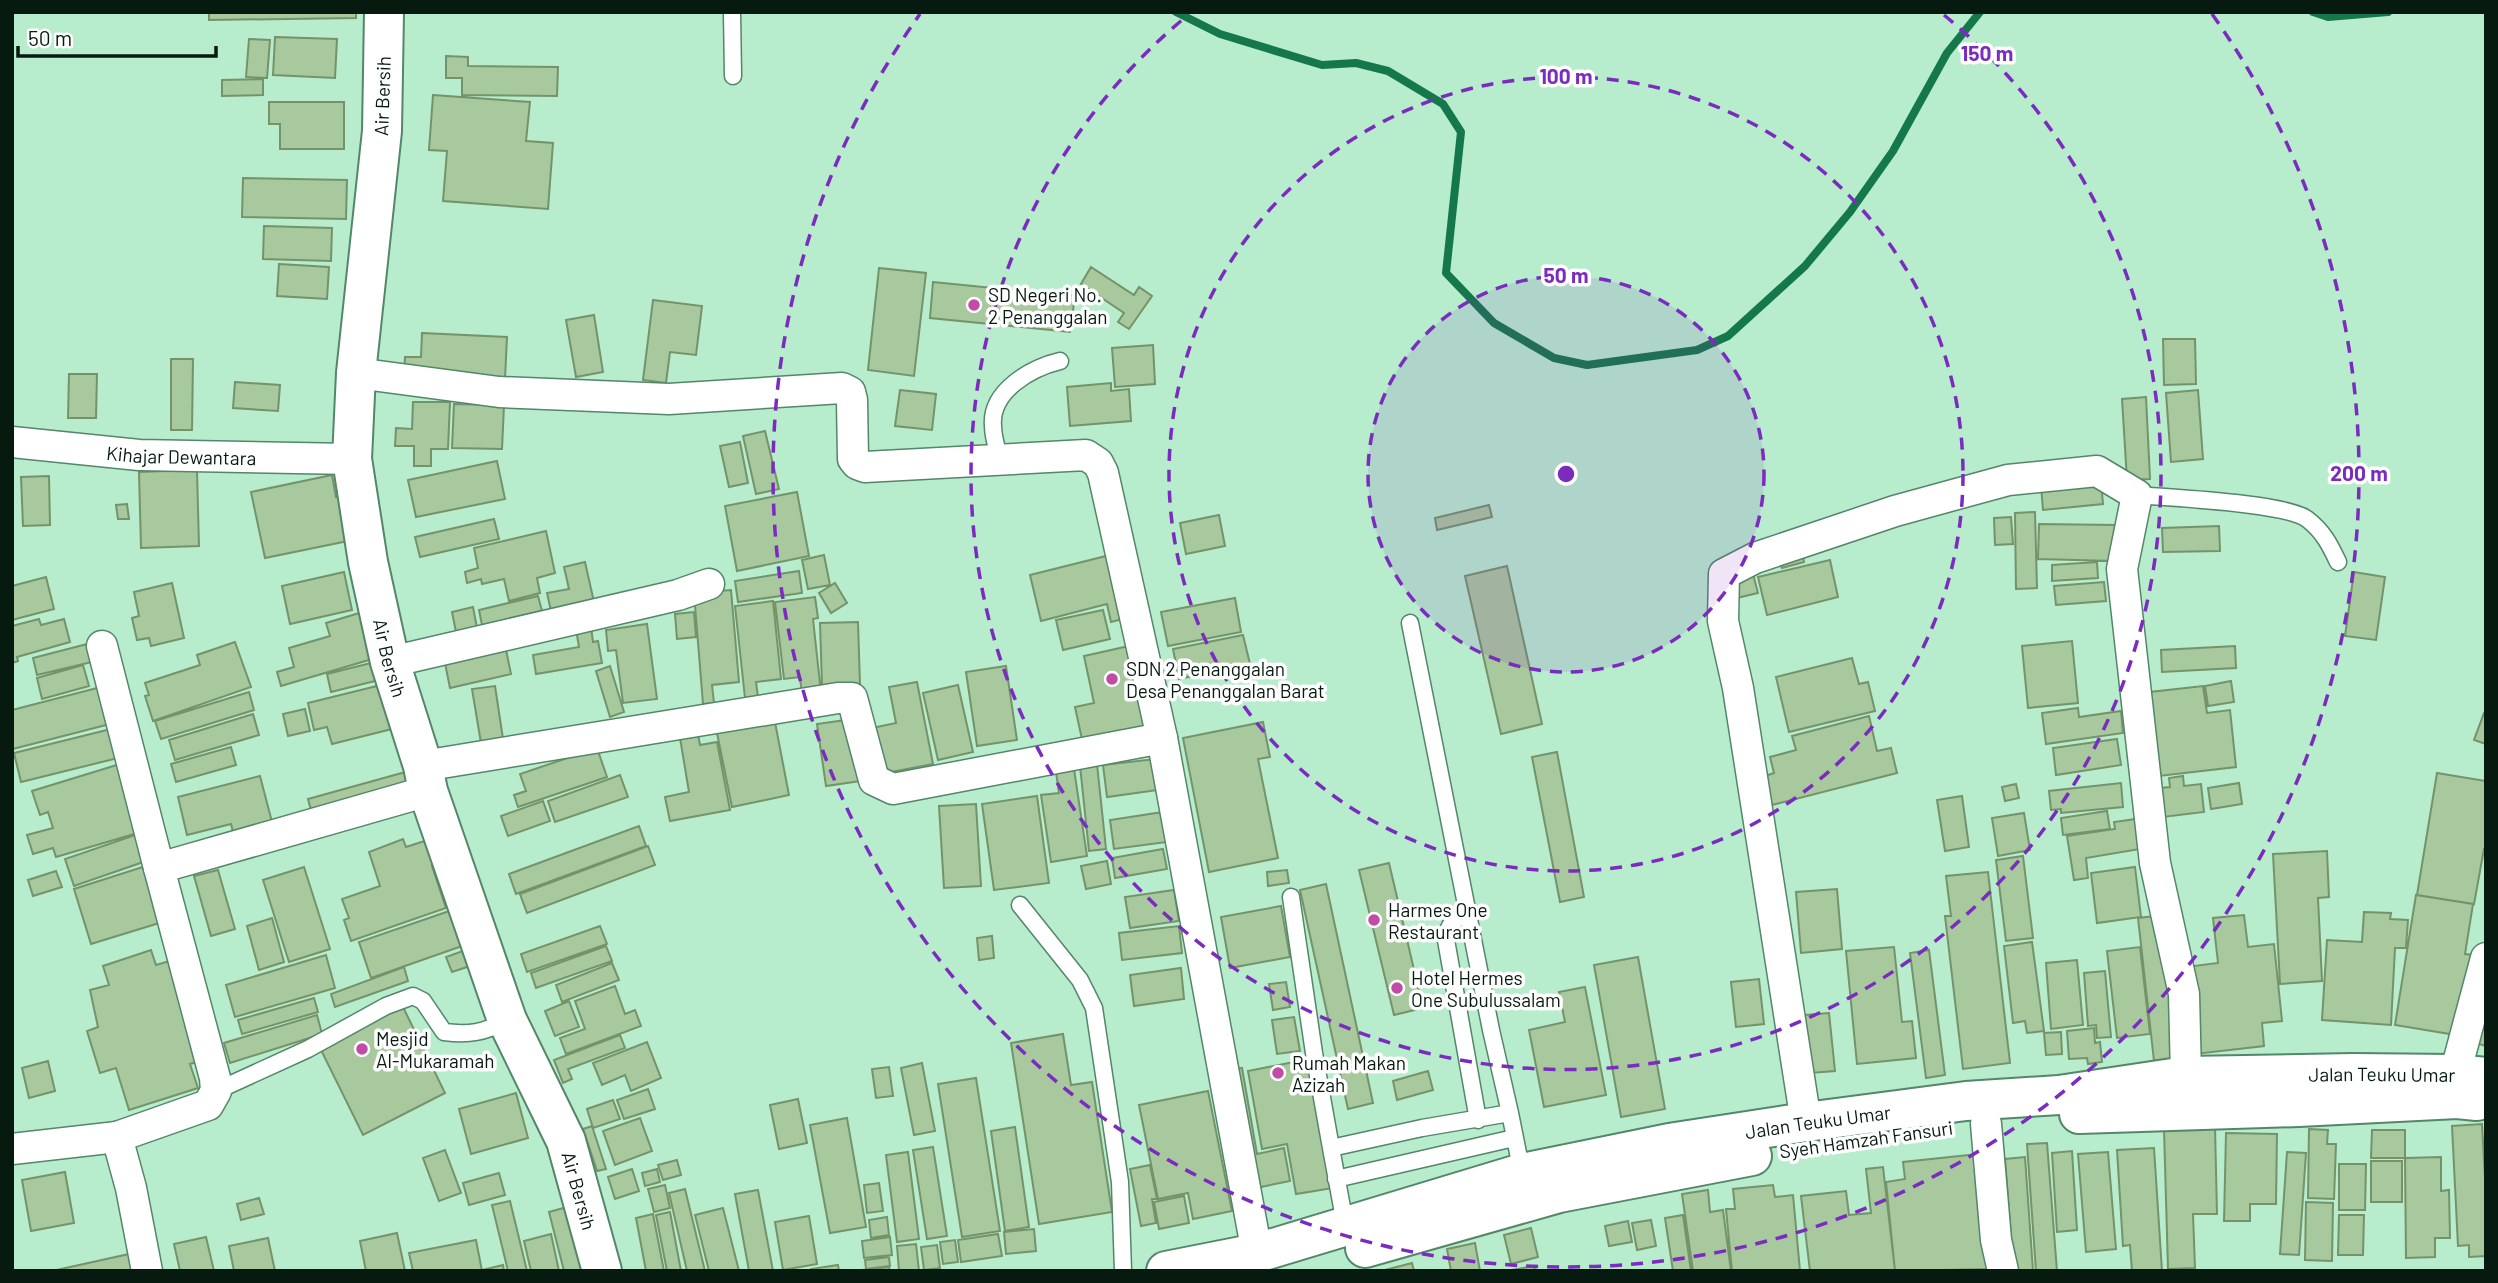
<svg xmlns="http://www.w3.org/2000/svg" width="2498" height="1283" viewBox="0 0 2498 1283" font-family="Barlow,sans-serif">
	<rect width="100%" height="100%" fill="#b7eccc"/>
	<g fill="none" stroke-linecap="round" stroke-linejoin="round">
		<path stroke="#15784c" stroke-width="8" d="M1176 12 1220 34 1322 65 1356 63 1388 71 1443 104 1461 132 1446 273 1494 323 1554 358 1587 365 1697 350 1728 336 1805 266 1850 212 1893 151 1947 53 1980 12
			M2313 12 2328 17 2388 12"/>
	</g>
	<path fill="#a8c89d" stroke="#74936a" stroke-width="2" d="M209 12H356V18L209 20Z
		M275 37 337 39 335 78 273 75Z
		M249 39 270 40 267 78 246 77Z
		M446 56 468 57V66L558 67 557 96 462 95V78H446Z
		M263 79V95L222 96V80Z
		M433 95 530 102 526 141 553 143 548 209 443 201 447 151 429 150Z
		M269 102H344V149H280V124H269Z
		M243 178 347 180 346 219 242 217Z
		M264 226 332 228 331 261 263 259Z
		M279 264 329 267 327 299 277 296Z
		M1091 267 1134 295 1139 287 1152 296 1129 329 1118 322 1124 313 1081 284Z
		M879 268 926 273 914 376 868 370Z
		M933 282 1075 296 1070 332 930 318Z
		M653 300 702 306 696 355 670 352 666 383 643 380Z
		M594 315 603 372 576 377 566 320Z
		M422 333 507 337 505 379 404 375 405 357H421Z
		M2163 339H2195L2196 384 2164 385Z
		M1153 345 1155 384 1115 387 1112 348Z
		M171 359H193L192 430H171Z
		M69 374H97L96 418H68Z
		M235 382 280 385 278 411 233 408Z
		M1111 383V391L1129 389 1131 421 1070 426 1067 387Z
		M900 390 936 394 932 430 895 426Z
		M2198 390 2203 459 2171 462 2166 393Z
		M2146 397 2150 479 2127 480 2122 399Z
		M413 402H450L448 449H431V466H414V446H395L396 428 412 429Z
		M454 404 504 405 502 449 452 448Z
		M765 431 779 489 756 494 743 436Z
		M740 442 748 483 729 487 720 446Z
		M497 461 505 499 416 517 408 480Z
		M197 470 199 546 141 548 139 472Z
		M332 475 336 497 343 496 353 540 265 558 251 492Z
		M49 476 50 525 23 526 21 477Z
		M2101 481 2103 504 2043 510 2041 486Z
		M797 492 809 556 737 571 725 506Z
		M127 504 129 519H118L116 505Z
		M1489 505 1492 517 1437 530 1435 518Z
		M2035 512 2037 588 2016 589 2015 513Z
		M1219 515 1225 546 1186 554 1180 523Z
		M2011 517 2013 544 1995 545 1994 518Z
		M494 519 499 539 420 557 415 537Z
		M2039 524 2115 525 2114 561 2038 559Z
		M2219 526 2220 551 2163 552 2162 528Z
		M546 531 555 573 537 578 540 593 509 601 504 579 482 584 481 579 467 583 465 572 478 568 474 548Z
		M1802 552 1804 562 1782 568 1779 559Z
		M1114 554 1130 617 1111 622 1107 604 1041 621 1030 575Z
		M824 555 830 585 808 589 802 560Z
		M1830 560 1838 597 1767 615 1758 577Z
		M585 562 594 602 551 611 547 593 569 589 564 567Z
		M2097 562 2098 578 2052 581V565Z
		M1507 566 1542 724 1501 734 1465 576Z
		M799 571 802 593 738 602 735 581Z
		M344 572 352 610 290 624 282 586Z
		M2354 572 2385 577 2376 640 2345 636Z
		M1753 574 1758 593 1737 598 1733 579Z
		M46 577 54 609 12 620V586Z
		M2104 582 2106 601 2056 605 2054 586Z
		M172 583 184 638 151 646 149 638 137 640 132 618 139 616 134 592Z
		M835 583 847 603 831 613 819 593Z
		M731 590 739 682 712 685 714 703 703 704 694 593Z
		M538 596 542 611 482 625 479 610Z
		M815 597 818 618 813 619 821 693 802 695 800 677 784 679 775 602Z
		M1235 598 1241 632 1168 646 1161 612Z
		M773 601 781 679 756 682 758 697 745 698 735 606Z
		M473 607 477 628 456 632 452 612Z
		M1103 610 1110 639 1063 650 1056 620Z
		M366 611 379 657 281 686 277 672 294 667 289 648 330 636 326 623Z
		M694 612 696 637 677 639 675 614Z
		M39 619 41 625 64 619 70 642 17 657 18 661 12 663V626Z
		M858 622 860 685 822 686 820 623Z
		M647 624 657 699 623 703 616 650 608 651 606 630Z
		M591 627 593 642 598 641 602 663 536 674 533 655 579 647 576 629Z
		M1243 635 1250 664 1179 679 1173 649Z
		M2072 641 2078 703 2028 708 2022 646Z
		M235 642 251 687 153 721 145 696 149 695 145 683 200 665 197 655Z
		M91 643 96 661 37 675 33 658Z
		M505 645 511 674 450 688 444 658Z
		M1129 646 1146 730 1083 744 1075 707 1094 703 1084 656Z
		M2235 646 2236 668 2162 672 2161 650Z
		M1852 658 1859 684 1868 682 1875 711 1789 732 1776 677Z
		M379 661 383 679 331 692 327 674Z
		M83 665 89 686 42 699 37 678Z
		M610 666 624 712 610 717 596 671Z
		M1006 666 1017 740 977 746 966 672Z
		M2231 681 2234 702 2208 706 2205 686Z
		M917 682 933 764 881 774 872 728 896 723 889 687Z
		M389 683 400 727 332 744 327 727 314 730 308 703Z
		M958 685 973 752 938 760 923 693Z
		M495 686 503 739 481 743 472 689Z
		M2203 686 2207 713 2230 710 2236 767 2159 776 2150 692Z
		M101 687 110 724 13 749 12 710Z
		M249 692 254 710 161 739 155 721Z
		M2078 708 2079 717 2121 711 2123 733 2046 744 2042 713Z
		M305 709 310 731 288 736 283 714Z
		M2484 713H2486V744L2474 740Z
		M253 714 259 735 175 760 169 740Z
		M1869 716 1877 751 1891 748 1897 773 1772 805 1765 776 1774 773 1770 757 1796 750 1792 736Z
		M774 717 789 795 732 807 716 728Z
		M853 719 861 781 826 786 817 724Z
		M1263 722 1270 757 1258 759 1278 858 1209 872 1183 738Z
		M111 729 118 758 21 782 14 753Z
		M698 734 700 745 717 742 730 810 670 821 665 797 689 792 680 738Z
		M2117 739 2121 765 2056 775 2053 748Z
		M231 747 236 765 176 782 171 764Z
		M597 748 607 777 518 807 514 795 526 791 520 774Z
		M1557 752 1584 897 1560 902 1532 757Z
		M1155 759 1158 790 1107 797 1103 765Z
		M120 764 141 832 56 857 53 848 33 854 27 835 53 828 48 812 40 815 32 791Z
		M1097 764 1106 849 1089 851 1080 766Z
		M1074 769 1087 856 1051 862 1041 795 1059 793 1056 772Z
		M409 771 414 790 313 818 308 799Z
		M2437 773 2486 781V849H2484L2474 904 2417 895Z
		M620 775 628 797 555 822 548 801Z
		M260 776 272 822 233 832 231 824 187 835 178 797Z
		M2183 776 2184 786 2201 784 2204 812 2163 817 2160 788 2170 787 2169 778Z
		M2121 783 2123 807 2061 813V809L2051 810 2049 791Z
		M2239 783 2242 804 2211 809 2208 788Z
		M2016 784 2019 798 2005 801 2002 787Z
		M1037 796 1049 883 994 890 982 804Z
		M1962 796 1969 847 1945 851 1937 800Z
		M543 801 550 821 508 836 501 816Z
		M976 804 981 886 944 888 939 806Z
		M2107 811 2110 829 2063 835 2061 818Z
		M1163 812 1167 842 1114 849 1110 820Z
		M2024 813 2030 850 1998 856 1992 818Z
		M2136 819 2140 849 2086 858 2088 878 2074 880 2067 836 2115 829 2114 822Z
		M639 826 646 846 516 894 509 874Z
		M141 833 149 860 74 886 65 859Z
		M437 837 445 862 432 866 446 908 351 941 344 920 349 918 342 899 380 886 369 852 403 839 406 847Z
		M648 846 655 865 527 913 520 894Z
		M1163 849 1167 869 1115 878 1112 858Z
		M2327 851 2329 897 2318 898 2322 981 2280 984 2273 854Z
		M2023 856 2033 938 2006 941 1996 860Z
		M1107 861 1111 884 1086 889 1081 866Z
		M1389 863 1423 1008 1394 1015 1359 870Z
		M152 864 169 920 91 944 74 889Z
		M304 867 330 949 289 962 263 880Z
		M2135 867 2141 917 2097 923 2091 873Z
		M218 870 235 929 211 936 194 876Z
		M1287 870 1289 883 1268 886 1267 872Z
		M56 871 62 887 33 896 28 880Z
		M1988 872 2010 1063 1963 1069 1945 916H1951L1946 876Z
		M1326 884 1373 1103 1348 1109 1300 890Z
		M1837 889 1842 949 1801 953 1796 892Z
		M1174 890 1179 921 1130 928 1125 897Z
		M2416 895 2473 904 2465 954 2475 955 2462 1036 2395 1025Z
		M1281 906 1290 957 1230 968 1221 917Z
		M461 907 462 946 371 978 359 942Z
		M2364 912 2391 913 2390 919 2408 920 2406 948H2395L2391 1025 2322 1020 2327 940 2362 942Z
		M2164 915 2180 1058 2154 1061 2138 918Z
		M2244 915 2248 947 2274 944 2282 1021 2262 1023 2264 1046 2195 1054 2186 967 2218 963 2213 918Z
		M272 918 284 962 259 970 247 926Z
		M600 926 607 944 527 972 521 954Z
		M1179 926 1182 953 1122 960 1119 933Z
		M992 936 994 958 979 960 977 938Z
		M2032 942 2044 1031 2027 1033 2025 1021 2013 1023 2004 946Z
		M606 946 612 961 536 988 531 973Z
		M1894 947 1902 1022 1912 1021 1916 1058 1857 1064 1846 951Z
		M2140 947 2150 1034 2117 1038 2107 951Z
		M471 948 476 964 452 972 446 957Z
		M151 950 156 965 173 960 204 1060 190 1064 198 1088 129 1110 116 1068 100 1073 87 1031 98 1027 90 990 109 985 103 966Z
		M1929 950 1945 1075 1926 1078 1910 953Z
		M326 955 335 988 235 1017 226 985Z
		M1638 957 1665 1109 1621 1117 1594 965Z
		M2077 960 2083 1025 2051 1029 2046 963Z
		M612 963 619 980 562 1002 556 985Z
		M404 967 408 981 335 1007 331 994Z
		M1181 968 1184 999 1134 1006 1130 975Z
		M2105 971 2111 1037 2097 1038 2096 1025 2088 1026 2084 973Z
		M1759 979 1764 1024 1736 1027 1731 982Z
		M1286 982 1290 1007 1273 1010 1269 984Z
		M615 986 625 1014 635 1010 641 1026 566 1054 560 1038 585 1029 575 1001Z
		M1585 987 1606 1095 1544 1107 1529 1030 1565 1022 1559 992Z
		M314 998 318 1012 242 1034 238 1020Z
		M569 1001 579 1027 555 1036 545 1011Z
		M403 1007 445 1093 363 1135 320 1048Z
		M2486 1008V1046L2468 1041Z
		M1829 1013 1835 1071 1810 1073 1805 1015Z
		M317 1015 322 1034 230 1063 224 1043Z
		M1294 1017 1300 1051 1277 1054 1272 1020Z
		M2094 1028 2095 1043 2100 1042 2102 1062 2088 1064 2087 1058 2069 1059 2067 1031Z
		M2061 1032 2062 1054 2046 1055 2044 1033Z
		M1063 1034 1071 1085 1092 1082 1112 1212 1039 1224 1011 1043Z
		M620 1035 625 1048 568 1069 572 1079 563 1083 554 1060Z
		M647 1042 661 1078 631 1091 625 1075 602 1085 593 1063Z
		M1309 1059 1333 1188 1296 1194 1287 1144 1262 1149 1248 1071Z
		M48 1061 55 1091 29 1098 22 1068Z
		M922 1063 935 1131 914 1135 901 1068Z
		M889 1067 893 1096 876 1098 872 1069Z
		M1242 1068 1257 1154 1284 1148 1290 1181 1251 1189 1228 1070Z
		M1428 1071 1433 1090 1397 1100 1393 1081Z
		M976 1078 1000 1231 962 1237 938 1084Z
		M648 1089 655 1109 624 1119 617 1100Z
		M1208 1091 1232 1211 1193 1219 1188 1193 1158 1199 1139 1105Z
		M516 1093 528 1138 471 1154 459 1109Z
		M798 1099 807 1143 779 1149 770 1105Z
		M613 1100 620 1119 593 1128 587 1109Z
		M640 1118 652 1151 615 1165 603 1131Z
		M847 1118 866 1227 830 1233 810 1125Z
		M2482 1124 2486 1195V1256L2469 1257V1245L2458 1246 2452 1126Z
		M592 1126 606 1169 597 1171 583 1129Z
		M1015 1127 1029 1227 1005 1231 991 1131Z
		M2215 1127 2217 1214H2193L2195 1268 2168 1269 2164 1129Z
		M2309 1129 2328 1130 2327 1144H2336L2334 1199 2308 1198Z
		M2372 1130H2405V1158H2371Z
		M2226 1133 2277 1134 2276 1204H2250V1221H2224Z
		M2047 1143 2057 1271H2036L2027 1144Z
		M933 1147 947 1236 927 1239 913 1150Z
		M2154 1148 2162 1271H2132L2130 1245 2123 1246 2117 1150Z
		M445 1150 461 1193 439 1201 423 1158Z
		M2072 1151 2077 1230 2057 1232 2052 1153Z
		M908 1152 919 1239 897 1242 886 1155Z
		M2108 1152 2116 1249 2086 1252 2078 1154Z
		M2287 1152 2306 1153 2299 1255 2280 1254Z
		M1978 1154 1990 1269 1895 1271 1886 1182 1905 1179 1903 1162Z
		M2025 1157 2033 1271H2017L2013 1263 2005 1159Z
		M2441 1157V1191L2449 1190 2450 1238H2435V1257L2406 1258 2405 1158Z
		M677 1160 681 1175 663 1180 658 1165Z
		M2371 1161H2402V1202H2371Z
		M2339 1164H2366L2365 1210H2339Z
		M1150 1165 1157 1199H1152L1156 1223 1141 1226 1130 1169Z
		M1883 1167 1895 1271H1810L1801 1196 1846 1191 1849 1215 1871 1213 1866 1169Z
		M632 1169 639 1191 615 1199 608 1177Z
		M657 1169 660 1182 645 1186 642 1173Z
		M65 1172 74 1223 31 1231 22 1180Z
		M499 1173 505 1195 469 1205 463 1183Z
		M879 1183 883 1211 867 1213 864 1185Z
		M665 1185 670 1208 654 1212 648 1189Z
		M1773 1185 1775 1197 1793 1195 1800 1271H1732L1726 1209H1735L1733 1189Z
		M685 1189 705 1271H687L669 1193Z
		M758 1190 773 1271H749L735 1194Z
		M1708 1190 1710 1212 1723 1210 1731 1271H1693L1682 1194Z
		M1184 1196 1189 1223 1159 1229 1154 1202Z
		M259 1198 264 1214 241 1220 237 1204Z
		M510 1201 527 1271H508L492 1205Z
		M2306 1202 2333 1203 2332 1261 2305 1260Z
		M578 1204 594 1271H564L549 1212Z
		M723 1208 739 1271H709L695 1215Z
		M670 1212 681 1271H667L656 1215Z
		M653 1214 664 1271H646L636 1218Z
		M1683 1215 1691 1271H1673L1665 1218Z
		M2339 1215H2364L2363 1255H2338Z
		M809 1216 817 1264 783 1270 775 1222Z
		M887 1217 889 1235 871 1238 869 1220Z
		M1651 1220 1656 1246 1637 1250 1632 1223Z
		M1628 1221 1632 1242 1609 1246 1605 1226Z
		M1531 1228 1538 1257 1511 1264 1504 1235Z
		M1034 1229 1036 1251 1006 1254 1004 1232Z
		M397 1233 405 1271H366L360 1241Z
		M551 1234 559 1271H531L524 1241Z
		M998 1234 1002 1256 961 1262 958 1240Z
		M206 1237 214 1271H180L174 1244Z
		M890 1237 892 1255 864 1258 862 1241Z
		M268 1238 275 1271H234L229 1246Z
		M476 1240 482 1271H413L409 1253Z
		M955 1240 958 1262 943 1264 940 1242Z
		M1475 1243 1480 1271H1451L1447 1249Z
		M916 1244 919 1271H899L897 1246Z
		M937 1245 940 1268 924 1270 921 1247Z
		M129 1254 132 1271H52Z
		M889 1257 890 1266 866 1269 865 1260Z
		M1412 1263 1414 1271H1381Z
		M503 1265 504 1271H482V1270Z
		M838 1265 839 1271H811V1269Z
		M1534 1266 1535 1271H1511V1270Z
		M889 1267 890 1271H862V1270Z"/>
	<g fill="none" stroke-linecap="round" stroke-linejoin="round">
		<g stroke="#548669" stroke-width="19">
			<path id="lane" d="M732 12 733 76
				M1000 460C997 449 993 437 993 426 990 391 1031 368 1060 361
				M2137 495C2170 498 2286 503 2307 519 2323 531 2330 545 2338 562
				M1410 623 1491 1030 1510 1113
				M1291 897 1314 1053 1331 1148
				M1020 905 1080 980 1094 1008 1120 1182 1123 1271
				M1468 915C1453 918 1448 925 1446 940L1478 1120
				M216 1091 308 1049 386 1006 413 996 423 1001 444 1032C469 1035 484 1033 507 1020
				M1336 1179 1514 1138
				M1346 1229 1331 1148 1422 1128 1510 1113 1522 1173"/>
		</g>
		<g stroke="#548669" stroke-width="33">
			<g id="street">
				<path d="M356 373 499 392 669 399 842 388 850 392 852 400 853 459 857 464 865 467 1086 455 1098 463 1103 473 1162 738 1257 1253"/>
				<path id="s1" d="M12 442 139 455 352 459"/>
				<path d="M102 646 159 868"/>
				<path d="M390 662 678 595 709 584"/>
				<path d="M423 766 838 698H852L874 780 893 789 1162 738"/>
				<path d="M2455 1074 2486 958"/>
				<path d="M1806 1122 1738 688 1723 621 1724 574 1755 558 1895 511 2008 480 2097 471 2137 495 2122 569 2155 863 2184 994 2186 1076"/>
				<path d="M1986 1124 1996 1240 2003 1271"/>
				<path d="M117 1137 208 1105 216 1091 215 1078 159 868 428 791"/>
				<path d="M12 1149 117 1137 131 1188 147 1271"/>
			</g>
		</g>
		<g stroke="#548669" stroke-width="42">
			<g id="secondary">
				<path id="s2" d="M384 12 382 131 356 373 352 459 368 562 390 662 423 766 428 791 507 1020 566 1141 602 1271"/>
			</g>
		</g>
		<g stroke="#548669" stroke-width="42">
			<g id="highway">
				<path d="M2079 1114 2299 1107 2457 1099 2477 1101"/>
				<path d="M1365 1248 1559 1193 1752 1156"/>
				<path id="s3" d="M1166 1271 1257 1253 1522 1173 1669 1143 1806 1122 1966 1101 2059 1095 2186 1076 2354 1073 2455 1074 2486 1077"/>
			</g>
		</g>
		<use href="#lane" stroke="#fff" stroke-width="16"/>
		<use href="#street" stroke="#fff" stroke-width="30"/>
		<use href="#secondary" stroke="#fff" stroke-width="38"/>
		<use href="#highway" stroke="#fff" stroke-width="38"/>
	</g>
	<circle cx="1566" cy="474" r="198" fill="#7b2cbf" fill-opacity=".12"/>
	<g fill="none" stroke="#7b2cbf" stroke-width="3.5" stroke-dasharray="12 9">
		<circle cx="1566" cy="474" r="198"/>
		<circle cx="1566" cy="474" r="397"/>
		<path d="M1944 15A595 595 0 1 1 1188 15"/>
		<path d="M2212 14A793 793 0 1 1 920 14"/>
	</g>
	<g fill="#c04ca5" stroke="#fefefe" stroke-width="2.5">
		<circle cx="974" cy="305" r="7"/>
		<circle cx="1112" cy="679" r="7"/>
		<circle cx="1374" cy="920" r="7"/>
		<circle cx="1397" cy="988" r="7"/>
		<circle cx="362" cy="1049" r="7"/>
		<circle cx="1278" cy="1073" r="7"/>
	</g>
	<g text-anchor="middle" dominant-baseline="central" stroke-width="7" stroke-linejoin="round" paint-order="stroke">
		<g font-size="19" fill="#061a0f" stroke="#fefefe">
			<text transform="translate(382 96) rotate(-88)">Air Bersih</text>
			<text stroke="none"><textPath href="#s1" startOffset="170">Kihajar Dewantara</textPath></text>
			<text stroke="none"><textPath href="#s2" startOffset="651">Air Bersih</textPath></text>
			<text stroke="none"><textPath href="#s3" startOffset="1237">Jalan Teuku Umar</textPath></text>
			<text stroke="none"><textPath href="#s3" startOffset="670">Jalan Teuku Umar</textPath></text>
			<text transform="translate(1866 1139) rotate(-8)">Syeh Hamzah Fansuri</text>
			<text stroke="none"><textPath href="#s2" startOffset="1218">Air Bersih</textPath></text>
		</g>
		<g font-size="19" fill="#061a0f" stroke="#fefefe" text-anchor="start">
			<text x="988" y="294">SD Negeri No.<tspan x="988" dy="22">2 Penanggalan</tspan></text>
			<text x="1126" y="668">SDN 2 Penanggalan<tspan x="1126" dy="22">Desa Penanggalan Barat</tspan></text>
			<text x="1388" y="909">Harmes One<tspan x="1388" dy="22">Restaurant</tspan></text>
			<text x="1411" y="977">Hotel Hermes<tspan x="1411" dy="22">One Subulussalam</tspan></text>
			<text x="376" y="1038">Mesjid<tspan x="376" dy="22">Al-Mukaramah</tspan></text>
			<text x="1292" y="1062">Rumah Makan<tspan x="1292" dy="22">Azizah</tspan></text>
		</g>
	</g>
	<circle cx="1566" cy="474" r="10" fill="#7b2cbf" stroke="#fefefe" stroke-width="3.5"/>
	<g font-size="21" text-anchor="middle" font-weight="bold" fill="#7b2cbf" stroke="#fefefe" stroke-width="7" stroke-linejoin="round" paint-order="stroke">
		<text x="1987" y="61">150 m</text>
		<text x="1566" y="84">100 m</text>
		<text x="1566" y="283">50 m</text>
		<text x="2359" y="481">200 m</text>
	</g>
	<rect width="2498" height="1283" fill="none" stroke="#061a0f" stroke-width="28"/>
	<path d="M18 46v10h198v-10" fill="none" stroke="#061a0f" stroke-width="3.5"/>
	<text x="28" y="46" font-size="21" fill="#061a0f" stroke="#fefefe" stroke-width="5" paint-order="stroke">50 m</text>
</svg>
